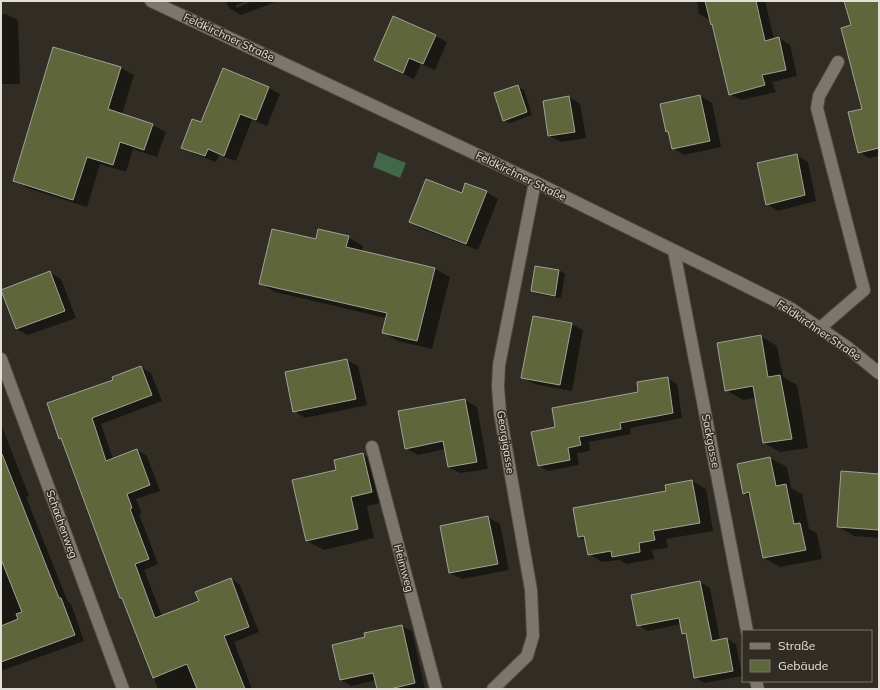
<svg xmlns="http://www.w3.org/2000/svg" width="880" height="690" viewBox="0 0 880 690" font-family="Mulish,sans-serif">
	<rect width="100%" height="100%" fill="#322d24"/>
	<path fill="#426749" d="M378 152 406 163 400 178 373 167Z"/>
	<path fill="#0007" d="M226 1H247L236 5V8L253 1H278L241 15 229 8Z
		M697 1H765L774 39 779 38 790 45 797 76 772 82 776 92 741 100 730 94 713 25 711 21 699 14Z
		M845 1H879V156L869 158 859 152 863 110 852 26Z
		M1 14H6L18 20 20 84H1Z
		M436 36 447 42 435 70 421 64 414 79 375 60Z
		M121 68 134 75 122 114 152 125 166 132 157 157 133 149 126 172 100 164 87 207 27 188 14 180Z
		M518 87 524 90 532 115 510 123 504 120Z
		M269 88 280 94 267 126 252 120 236 161 219 155 216 162 194 154 183 147 201 123Z
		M700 96 712 103 721 147 684 155 673 148 669 132 667 131Z
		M569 97 580 104 586 138 561 142 549 136Z
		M797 155 808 162 816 201 778 211 767 204Z
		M486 192 498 199 478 250 422 229 410 222 462 194Z
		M348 237 363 246 362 252 435 269 450 277 432 349 398 341 383 332 386 318 275 292 260 283 317 241Z
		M536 267 559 270 565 274 561 298 538 294 532 291Z
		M50 272 61 279 76 318 28 335 16 329Z
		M571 324 583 330 572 391 534 384 522 377Z
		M761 336 777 346 783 377 797 385 808 448 780 452 764 443 756 398 743 400 726 390Z
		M347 360 358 366 367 405 305 418 294 411Z
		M141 367 151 373 162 401 101 424 113 459 137 450 147 456 160 491 136 499 142 514H139L158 564 144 570 162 616 200 602 231 579 240 585 259 632 234 642 252 689H158L124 599 121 598 62 440 60 438 114 380Z
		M667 378 677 384 682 418 630 428 631 434 589 442 590 451 577 453 579 465 548 471 538 465 556 427 639 392Z
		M465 400 477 407 488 469 460 473 448 467 445 449 418 455 406 448Z
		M1 424 29 496 26 497 68 602 71 604 84 641 1 671Z
		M363 454 379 464 388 501 367 506 374 538 324 550 307 541 338 470Z
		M770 458 787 467 791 488 802 494 809 529 817 533 822 559 780 567 764 558 751 498 744 493Z
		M879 475V538L854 536 838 526Z
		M692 481 706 489 713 531 666 539 668 548 652 550 654 559 627 564 619 560 602 562 589 554 586 541 579 537Z
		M488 517 500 524 509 570 462 579 450 573 441 527Z
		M700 582 710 588 720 640 727 639 736 644 742 676 705 683 695 678 687 636 683 633 681 624 648 631 638 625Z
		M402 626 412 631 425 689H378L376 680 351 686 341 680 333 645 366 638Z"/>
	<path fill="#5f663b" stroke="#9fa296" d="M705 1H756L765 41 779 37 786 70 762 75 765 85 729 95 712 24 711 25Z
		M844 1H879V148L858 153 848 112 862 109 841 28 851 25Z
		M393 16 436 35 423 64 409 58 403 73 374 60Z
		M53 47 121 67 108 109 153 124 144 150 120 142 113 165 87 157 73 200 13 181Z
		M223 68 269 87 256 120 240 114 224 156 208 149 205 156 181 148 192 119 201 122Z
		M518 85 527 112 503 121 494 93Z
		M700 95 710 141 672 149 668 131 666 132 660 104Z
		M569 96 575 132 548 136 543 101Z
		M797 154 805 195 766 205 757 163Z
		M426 179 462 193 465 183 487 191 466 244 409 222Z
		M272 229 316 239 318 229 349 236 346 247 435 268 417 341 382 333 387 313 259 284Z
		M535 266 559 270 555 296 531 291Z
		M50 271 65 311 16 329 1 290Z
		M533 316 572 323 560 385 521 378Z
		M761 335 768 377 780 375 792 439 763 443 753 386 725 391 717 343Z
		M347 359 356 399 293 412 285 372Z
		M141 366 152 395 92 418 106 461 137 449 150 485 127 494 132 508 130 509 149 559 135 564 155 618 199 601 195 592 231 578 249 627 224 636 245 689H197L187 664 153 678 122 598H120L61 438 59 439 47 403 113 380 112 377Z
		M668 377 673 413 620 423 621 429 579 437 581 445 568 448 570 460 538 466 531 432 555 427 552 408 638 392 637 382Z
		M465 399 477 462 448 467 443 441 405 449 398 411Z
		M363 453 372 492 351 497 358 529 306 541 292 480 336 470 334 460Z
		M2 454 59 598H61L75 635 1 662V626L18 619 16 614 22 612 1 559V455Z
		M770 457 776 486 786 484 794 524 800 523 806 550 763 558 749 492 743 494 737 464Z
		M841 471 879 474V530L837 527Z
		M692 480 700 523 653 531 655 540 639 543 640 552 612 557 611 551 588 555 584 536 578 537 573 508 666 491 665 485Z
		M488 516 498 564 449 573 440 526Z
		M700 581 712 641 727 638 733 671 694 678 686 633 682 634 679 618 637 626 631 595Z
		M402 625 415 683 390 689H377L373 673 340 680 332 645 365 637 364 633Z"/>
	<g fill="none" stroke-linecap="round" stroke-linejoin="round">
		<g stroke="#4e4a42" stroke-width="14">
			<path id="minor" d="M151 1 535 182 736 281 790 308 847 347 879 373
				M674 251 747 631
				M820 328 864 290 817 108 819 96 838 62
				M1 359 123 689
				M372 447 436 689
				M756 681 758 689
				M493 689 527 656 533 636 531 590 500 413 498 387 499 365 535 182"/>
		</g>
		<use href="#minor" stroke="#7c766c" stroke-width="12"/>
	</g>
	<g text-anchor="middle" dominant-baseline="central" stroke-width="3" stroke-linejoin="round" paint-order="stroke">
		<g font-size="11" fill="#e3e0da" stroke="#322d24">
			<text transform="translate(229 37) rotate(25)">Feldkirchner Straße</text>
			<text transform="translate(521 176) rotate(26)">Feldkirchner Straße</text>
			<text transform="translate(819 330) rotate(34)">Feldkirchner Straße</text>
			<text transform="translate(711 441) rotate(79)">Sackgasse</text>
			<text transform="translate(506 442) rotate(81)">Georgigasse</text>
			<text transform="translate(62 524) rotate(70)">Schachenweg</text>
			<text transform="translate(404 568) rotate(75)">Heimweg</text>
		</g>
	</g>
	<rect width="880" height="690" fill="none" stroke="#e3e0da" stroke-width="4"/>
	<rect x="742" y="630" width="130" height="52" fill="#322d24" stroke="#79756d"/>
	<rect x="750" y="643" width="20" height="6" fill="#7c766c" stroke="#79756d"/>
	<text x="778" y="650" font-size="12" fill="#e3e0da">Straße</text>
	<rect x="750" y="660" width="20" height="12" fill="#5f663b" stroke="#79756d"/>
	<text x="778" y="670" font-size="12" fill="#e3e0da">Gebäude</text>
</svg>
